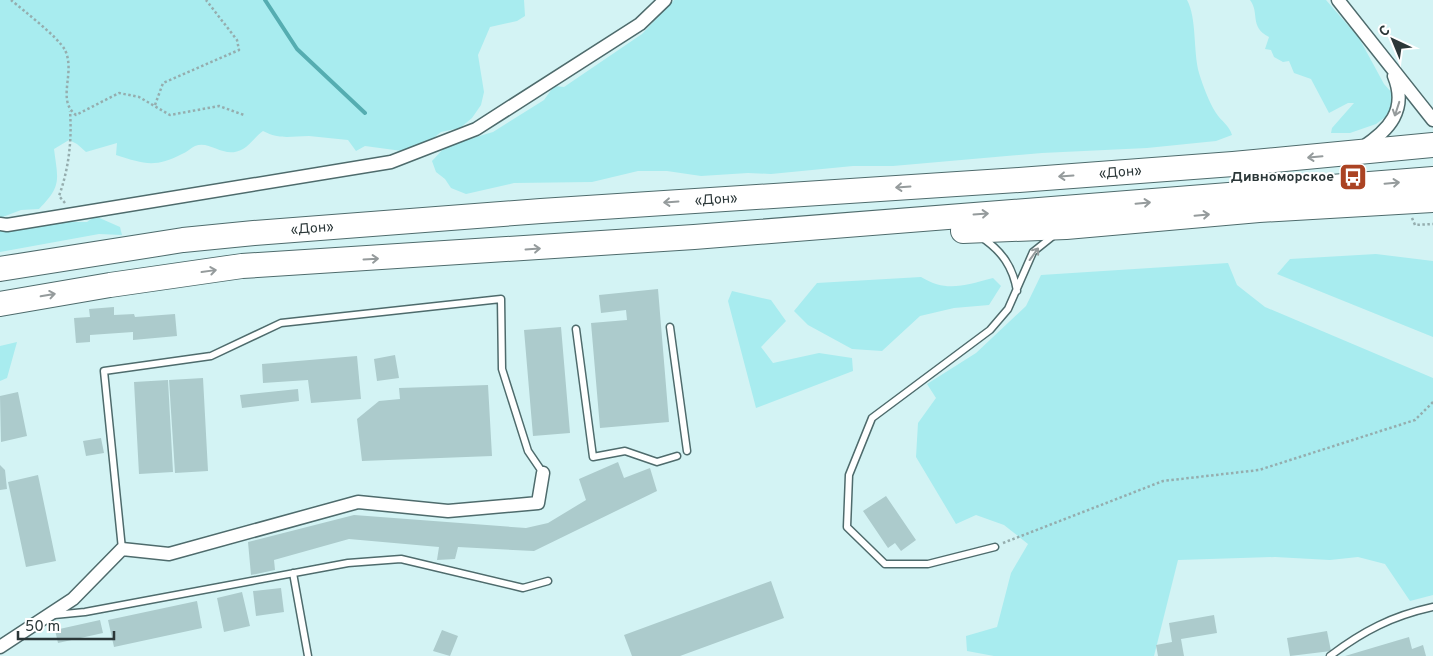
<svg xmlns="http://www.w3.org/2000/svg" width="1433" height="656" viewBox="0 0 1433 656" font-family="Overpass,sans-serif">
	<rect width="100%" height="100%" fill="#d3f3f4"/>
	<path fill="#a8ecef" d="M0 0H524L525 16 517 21 490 27 478 55 484 92 481 105 472 118 460 128 441 132 431 140 402 151 365 146 356 151 348 140C335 139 322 137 309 136 291 136 280 140 263 131 256 136 250 145 243 149 224 160 211 140 195 146 191 148 187 152 182 154 155 168 144 164 116 155L117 143 86 152 77 144 69 140 54 149C58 180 62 186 39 209L21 210 0 218Z
		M674 0H1187C1197 18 1193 51 1199 73 1203 86 1209 102 1216 113 1221 121 1229 125 1232 135L1216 141 1147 148 1042 153 893 166H853L771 174 748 173 701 176 667 171H638L592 182 514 183 466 194 451 188 445 179 436 172 432 161 446 146 493 132 544 100 554 86 564 87 642 34Z
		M1250 0H1326L1359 38 1384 84 1393 94 1394 104 1388 115 1376 124 1350 133H1331L1332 128 1354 103H1348L1329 113 1311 79 1294 73 1289 61 1283 62 1274 57 1271 50 1265 49 1269 37C1249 27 1260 13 1250 0Z
		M95 216 120 227 122 235 99 234 0 252V230L12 231 61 222H87Z
		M1376 254 1433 261V337L1277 274 1290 259Z
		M1228 263 1237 285 1265 307 1433 378V595L1410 601 1385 564 1358 557 1330 560 1275 557 1178 560 1154 656H994L967 651 966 636 997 627 1011 573 1028 544 1004 525 976 515 956 524 916 457 918 423 936 398 927 384 976 353 1026 306 1041 275Z
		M921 277C947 293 965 285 993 278L1001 286 989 305 954 308 920 316 882 351 852 349 808 325 794 311 817 283Z
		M732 291 771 300 786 321 761 347 773 363 819 353 852 358 853 371 756 408 728 301Z
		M17 342 7 378 0 381V346Z"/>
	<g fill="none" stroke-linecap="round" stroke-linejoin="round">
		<path stroke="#55adb1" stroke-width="4" d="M265 0 297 49 365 113"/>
	</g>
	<path fill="#accbcc" d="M658 289 669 422 600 428 591 323 627 320 626 310 601 313 599 295Z
		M114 307V315L134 314 135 317 175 314 177 336 133 340V332L90 335V342L76 343 74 318 90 317 89 309Z
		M561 327 570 433 533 436 524 330Z
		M395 355 399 378 377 381 374 359Z
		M357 356 361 399 311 403 308 380 263 383 262 364Z
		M203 378 208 471 175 473 169 380Z
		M168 380 173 472 139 474 134 382Z
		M488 385 492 456 362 461 357 419 379 401 400 399 399 388Z
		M298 389 299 401 242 408 240 395Z
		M18 392 27 436 1 442 0 396Z
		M101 438 104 453 86 456 83 441Z
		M618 462 624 478 650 468 657 491 534 551 458 547 455 559 437 560 439 547 349 539 274 560 275 570 251 575 248 542 354 515 526 528 548 523 586 500 579 479Z
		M0 465 5 470 7 489 0 490Z
		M38 475 56 561 26 567 8 482Z
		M886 496 916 540 901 551 895 543 888 548 863 511Z
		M771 581 784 618 680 656H632L624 635Z
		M281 588 284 612 256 616 253 591Z
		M242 592 250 626 224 632 217 598Z
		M197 601 202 628 114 647 108 620Z
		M1214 615 1217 633 1181 639 1184 656H1158L1156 645 1172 642 1169 623Z
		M100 620 103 633 58 643 55 630Z
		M442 630 458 636 450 656 433 651Z
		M1327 631 1331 651 1290 656 1287 638Z
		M1409 637 1412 649 1423 645 1426 656H1345Z"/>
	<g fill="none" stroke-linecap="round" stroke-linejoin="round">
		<g stroke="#4e6b6c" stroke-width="9">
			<path id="lane" d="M981 237C1002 251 1013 267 1017 291
				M670 327 687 451
				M576 329 593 457 625 451 657 462 677 456
				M995 547 928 564H885L847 527 849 475 872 418 990 330 1008 309 1033 252 1053 236
				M122 549 104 371 211 356 281 323 501 299 502 369 528 451 543 473
				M293 573 308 656
				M54 615 85 612 348 563 401 559 523 588 548 581
				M1330 656C1363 631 1392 616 1433 607"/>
		</g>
		<g stroke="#4e6b6c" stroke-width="15">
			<path id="street" d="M1338 0 1433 120
				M1362 148C1389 130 1408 110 1394 76
				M0 224 7 225 391 162 476 129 640 24 665 0
				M0 647 73 599 122 549 169 554 358 502 448 511 538 503 543 473"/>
		</g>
		<g stroke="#4e6b6c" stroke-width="26">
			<g id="highway">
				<path d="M963 231 1066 227 1259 210 1433 200"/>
				<path id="s1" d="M0 269 183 240 254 233 541 211 1019 180 1233 164 1433 145"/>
				<path d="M0 304 110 285 242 266 694 237 1433 179"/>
			</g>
		</g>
		<path stroke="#95adae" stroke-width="2.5" stroke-dasharray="2.5 2.5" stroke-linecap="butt" d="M11 0C24 11 58 37 65 50 76 73 56 100 76 115L119 93 139 97 170 115 219 106 244 115
			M155 105 163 83 239 50 237 40 206 0
			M65 203 59 196C69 168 72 140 70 111
			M1412 218 1415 225 1433 224
			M1003 543 1163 481 1259 470 1415 420 1433 402"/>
		<use href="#lane" stroke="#fff" stroke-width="6"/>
		<use href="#street" stroke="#fff" stroke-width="12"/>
		<use href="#highway" stroke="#fff" stroke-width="24"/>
	</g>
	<defs><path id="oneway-shaft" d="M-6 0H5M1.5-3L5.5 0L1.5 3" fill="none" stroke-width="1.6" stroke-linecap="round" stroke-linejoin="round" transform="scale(1.25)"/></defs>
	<g stroke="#959b9c">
		<use href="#oneway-shaft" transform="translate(1397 109) rotate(108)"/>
		<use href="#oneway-shaft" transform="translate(1315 157) rotate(175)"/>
		<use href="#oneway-shaft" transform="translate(1066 176) rotate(176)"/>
		<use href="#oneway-shaft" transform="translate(1392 183) rotate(-5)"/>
		<use href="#oneway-shaft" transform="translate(903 187) rotate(176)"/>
		<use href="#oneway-shaft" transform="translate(671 202) rotate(176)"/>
		<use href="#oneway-shaft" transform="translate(1143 203) rotate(-5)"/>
		<use href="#oneway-shaft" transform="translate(981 214) rotate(-4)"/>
		<use href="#oneway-shaft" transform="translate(1202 215) rotate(-5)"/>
		<use href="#oneway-shaft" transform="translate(533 249) rotate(-4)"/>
		<use href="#oneway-shaft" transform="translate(1034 254) rotate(-54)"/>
		<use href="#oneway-shaft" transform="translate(371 259) rotate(-3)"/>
		<use href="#oneway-shaft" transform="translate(209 271) rotate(-8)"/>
		<use href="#oneway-shaft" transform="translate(48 295) rotate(-10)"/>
	</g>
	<defs>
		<g id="bus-square" transform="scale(1.4375)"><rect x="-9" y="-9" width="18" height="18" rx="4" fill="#ab4323" stroke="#fff"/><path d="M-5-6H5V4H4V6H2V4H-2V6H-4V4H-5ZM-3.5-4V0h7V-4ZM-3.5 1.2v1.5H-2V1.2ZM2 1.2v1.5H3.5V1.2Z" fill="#fff"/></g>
	</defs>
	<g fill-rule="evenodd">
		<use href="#bus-square" x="1353" y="177"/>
	</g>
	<g text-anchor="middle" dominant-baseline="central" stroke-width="4" stroke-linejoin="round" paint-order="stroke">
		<g font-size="14" fill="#2b3738" stroke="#fff">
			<text stroke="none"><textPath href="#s1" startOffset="1125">«Дон»</textPath></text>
			<text stroke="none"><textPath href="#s1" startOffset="720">«Дон»</textPath></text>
			<text stroke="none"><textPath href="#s1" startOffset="315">«Дон»</textPath></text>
		</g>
		<g font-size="14" font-weight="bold" fill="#2b3738" stroke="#fff" text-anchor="end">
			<text x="1334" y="177">Дивноморское</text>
		</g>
	</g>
	<g transform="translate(1393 40) rotate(316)" stroke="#ffffff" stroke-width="4" paint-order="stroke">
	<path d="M0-4L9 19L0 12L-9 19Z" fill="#2b3738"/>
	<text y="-8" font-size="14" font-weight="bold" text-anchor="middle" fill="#2b3738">С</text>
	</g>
	<path d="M18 631v8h96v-8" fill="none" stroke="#2b3738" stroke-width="2.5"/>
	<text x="25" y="631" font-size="15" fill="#2b3738" stroke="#ffffff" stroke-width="4" paint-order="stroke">50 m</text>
</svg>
